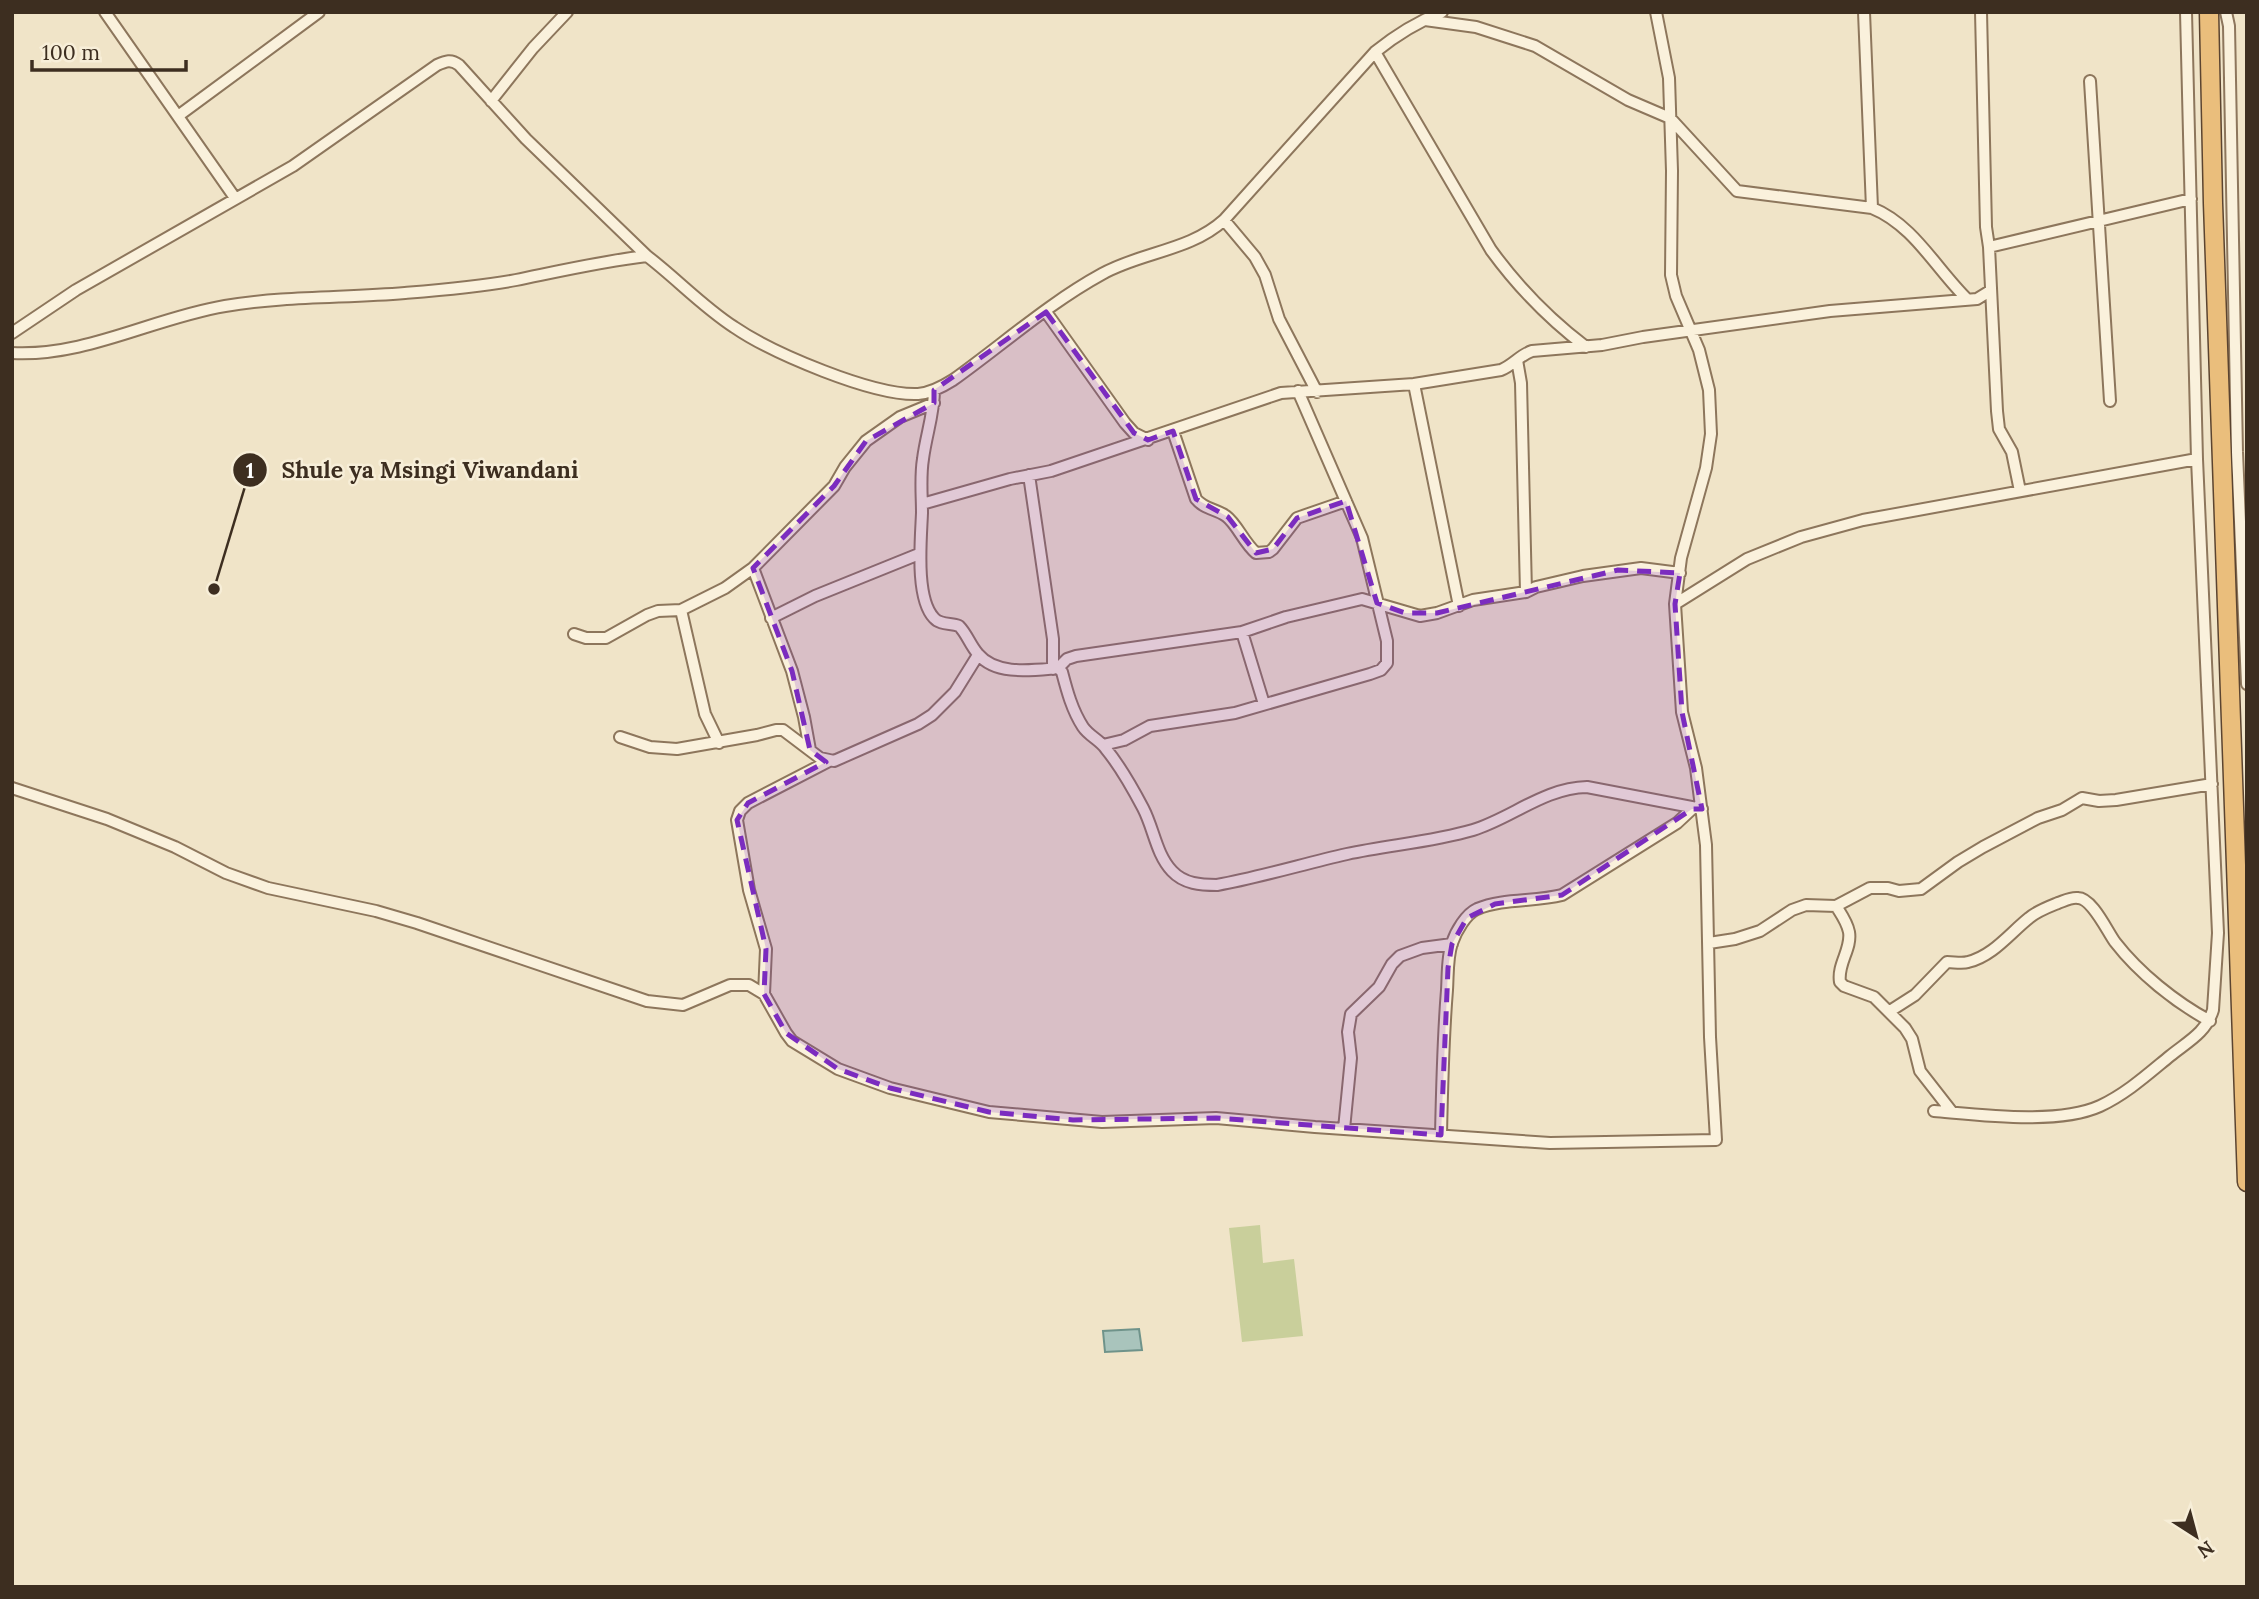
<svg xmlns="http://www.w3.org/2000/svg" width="2259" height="1599" viewBox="0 0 2259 1599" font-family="Lora,serif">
	<rect width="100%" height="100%" fill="#f0e4c8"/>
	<path fill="#c9cf9b" d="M1260 1225 1263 1263 1294 1259 1303 1336 1242 1342 1229 1228Z"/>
	<path fill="#a9c4bc" stroke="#6f938a" stroke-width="2" d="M1139 1329 1142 1350 1105 1352 1103 1331Z"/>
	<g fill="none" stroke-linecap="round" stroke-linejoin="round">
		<g stroke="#8d765c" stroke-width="14">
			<path id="minor" d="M105 12 235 198
				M1864 12 1872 208
				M1981 12 1986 227 1989 247 1997 411 1999 429 2012 452 2020 491
				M2226 12 2229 26 2237 452 2247 684
				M1425 20 1476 27 1535 46 1628 100 1670 118 1737 191 1872 208C1914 225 1936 269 1968 300
				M1375 52 1491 250C1518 287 1549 319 1586 347
				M2090 81 2110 401
				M491 101 533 48 567 12
				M178 116 319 12
				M1224 220 1255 257 1265 275 1279 319 1317 392
				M1989 247 2191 199
				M1046 312 1125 423 1134 433 1148 440
				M12 333 76 290 293 166 437 65C446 61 451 59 459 65L526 139 647 256
				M12 353C86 357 153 318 225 306 284 296 345 298 405 293 442 290 480 287 516 280 560 271 603 261 647 256 677 279 703 307 734 327 772 353 873 396 918 394 931 393 942 387 953 380 1002 345 1049 303 1102 274 1141 252 1190 251 1224 220L1375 52C1396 35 1417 22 1442 12
				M1517 360 1521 383 1526 592
				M1414 384 1459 606
				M934 390C934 414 926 435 923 459 920 477 922 495 922 513 921 539 915 598 934 618 940 625 951 623 959 626 967 634 970 645 978 654 996 676 1033 670 1058 668L1062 672C1067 691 1072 710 1083 727 1089 736 1100 740 1106 749 1120 766 1133 789 1143 808 1154 829 1156 854 1172 871 1184 884 1201 885 1217 885 1261 877 1303 864 1347 854 1389 845 1432 842 1473 830 1512 818 1544 788 1587 787L1702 809
				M1173 431 1196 499C1204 509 1216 509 1226 516 1237 524 1244 543 1256 553L1269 552 1273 549 1297 518 1346 501
				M1029 475 1053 639V669
				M922 504 1010 479 1051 471 1281 393 1414 384 1501 370C1513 365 1520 355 1532 351L1602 345 1643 337 1830 311 1977 299 1990 291
				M753 568 792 671 804 717 810 750
				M1675 604 1747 559 1801 537 1863 520 2197 459
				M681 610 705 714 719 743
				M771 618 815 596 919 554
				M1242 632 1264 704
				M574 634 586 638H606L647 615 658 611 681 610 725 588 753 568 834 486 845 467 866 441 900 417 934 403
				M1058 668 1067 659 1076 656 1242 632 1286 617 1362 599 1420 616 1437 613 1473 600 1526 592 1536 587 1583 576 1641 568 1680 573
				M620 737 650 747 677 749 757 735 776 730H783L820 758 834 761 918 724 932 715 955 692 978 655
				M1103 745 1124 740 1150 726 1235 713 1370 674 1381 670 1387 663V641L1362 538 1298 391
				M12 788 107 819 175 847 226 873 268 888 376 911 417 923 647 1001 683 1005 730 985H749L764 994 786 1033 792 1041 838 1069 890 1088 989 1112 1102 1122 1216 1118 1315 1127 1550 1143 1716 1140 1710 1037 1706 845 1696 768 1682 712 1675 604 1681 558 1706 468 1711 434 1709 390 1699 350 1676 296 1671 275 1672 171 1669 78 1656 12
				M1836 906C1841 914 1847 922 1849 932 1852 949 1837 964 1840 982L1844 986 1874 997 1905 1028 1912 1039 1920 1071 1952 1112
				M1709 943 1735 939 1760 931 1792 910 1806 905 1836 906 1870 888H1888L1899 891 1921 889 1958 862 1983 847 2038 818 2062 810 2082 798 2099 801 2116 800 2212 784
				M764 994 766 949 749 890 737 820 740 811 748 803 829 761
				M1890 1011 1915 995 1947 962C1954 962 1962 964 1968 962 1993 956 2010 933 2029 918 2037 911 2048 907 2058 903 2064 901 2071 897 2078 898 2092 898 2107 931 2115 942 2139 973 2175 1002 2210 1021
				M1934 1111C1981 1115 2058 1125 2100 1106 2126 1094 2148 1074 2170 1056 2187 1042 2206 1033 2213 1010L2218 933 2197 459 2186 12
				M1344 1129 1351 1058 1348 1032 1351 1014 1379 987 1392 964 1400 956 1422 948 1452 944
				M1441 1135C1442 1087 1443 1039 1447 990 1448 975 1447 957 1452 943 1456 931 1466 914 1477 909 1503 898 1535 902 1562 895L1677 823 1692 809"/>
		</g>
		<g stroke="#5b4430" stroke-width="21">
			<path id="trunk" d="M2209 12 2213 203 2247 1182"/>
		</g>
		<use href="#minor" stroke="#faf1dc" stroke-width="10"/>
		<use href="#trunk" stroke="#eabe7c" stroke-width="18"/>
	</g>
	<path fill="#7b2cbf" fill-opacity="0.2" stroke="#7b2cbf" stroke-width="5" stroke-dasharray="14 9" stroke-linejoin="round" d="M1046 312 1134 433 1148 440 1173 431 1196 499 1228 517 1256 553 1273 549 1297 518 1346 501 1377 603 1405 613H1437L1618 570 1680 573 1675 604 1682 712 1702 809H1692L1562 895 1495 904 1467 918 1452 944 1448 968 1441 1135 1216 1118 1073 1120 989 1112 890 1088 838 1069 786 1033 764 994 766 949 737 820 748 803 826 762 810 750 792 671 753 568 834 486 866 441 934 403V390Z"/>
	<path fill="none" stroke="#3d2e20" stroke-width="2.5" d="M214 589L250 470"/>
	<g fill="#3d2e20" stroke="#f7eed8" stroke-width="2.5">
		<circle cx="214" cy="589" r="7"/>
		<circle cx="250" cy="470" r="18"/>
	</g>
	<g font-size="21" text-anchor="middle" font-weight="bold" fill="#fff">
		<text x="250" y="478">1</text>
	</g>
	<g font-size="23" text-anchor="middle" font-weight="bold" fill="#3d2e20" stroke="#f7eed8" stroke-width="5" stroke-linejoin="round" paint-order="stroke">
		<text x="430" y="478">Shule ya Msingi Viwandani</text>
	</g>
	<rect width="2259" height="1599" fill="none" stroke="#3d2e20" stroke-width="28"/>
	<g transform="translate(2196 1536) rotate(144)" stroke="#f7eed8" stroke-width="5" paint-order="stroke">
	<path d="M0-5L12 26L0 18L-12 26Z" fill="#3d2e20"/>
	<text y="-10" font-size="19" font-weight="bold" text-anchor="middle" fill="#3d2e20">N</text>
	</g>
	<path d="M32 60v10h154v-10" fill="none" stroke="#3d2e20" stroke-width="3.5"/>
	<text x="42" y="60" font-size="21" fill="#3d2e20" stroke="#f7eed8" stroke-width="5" paint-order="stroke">100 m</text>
</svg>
